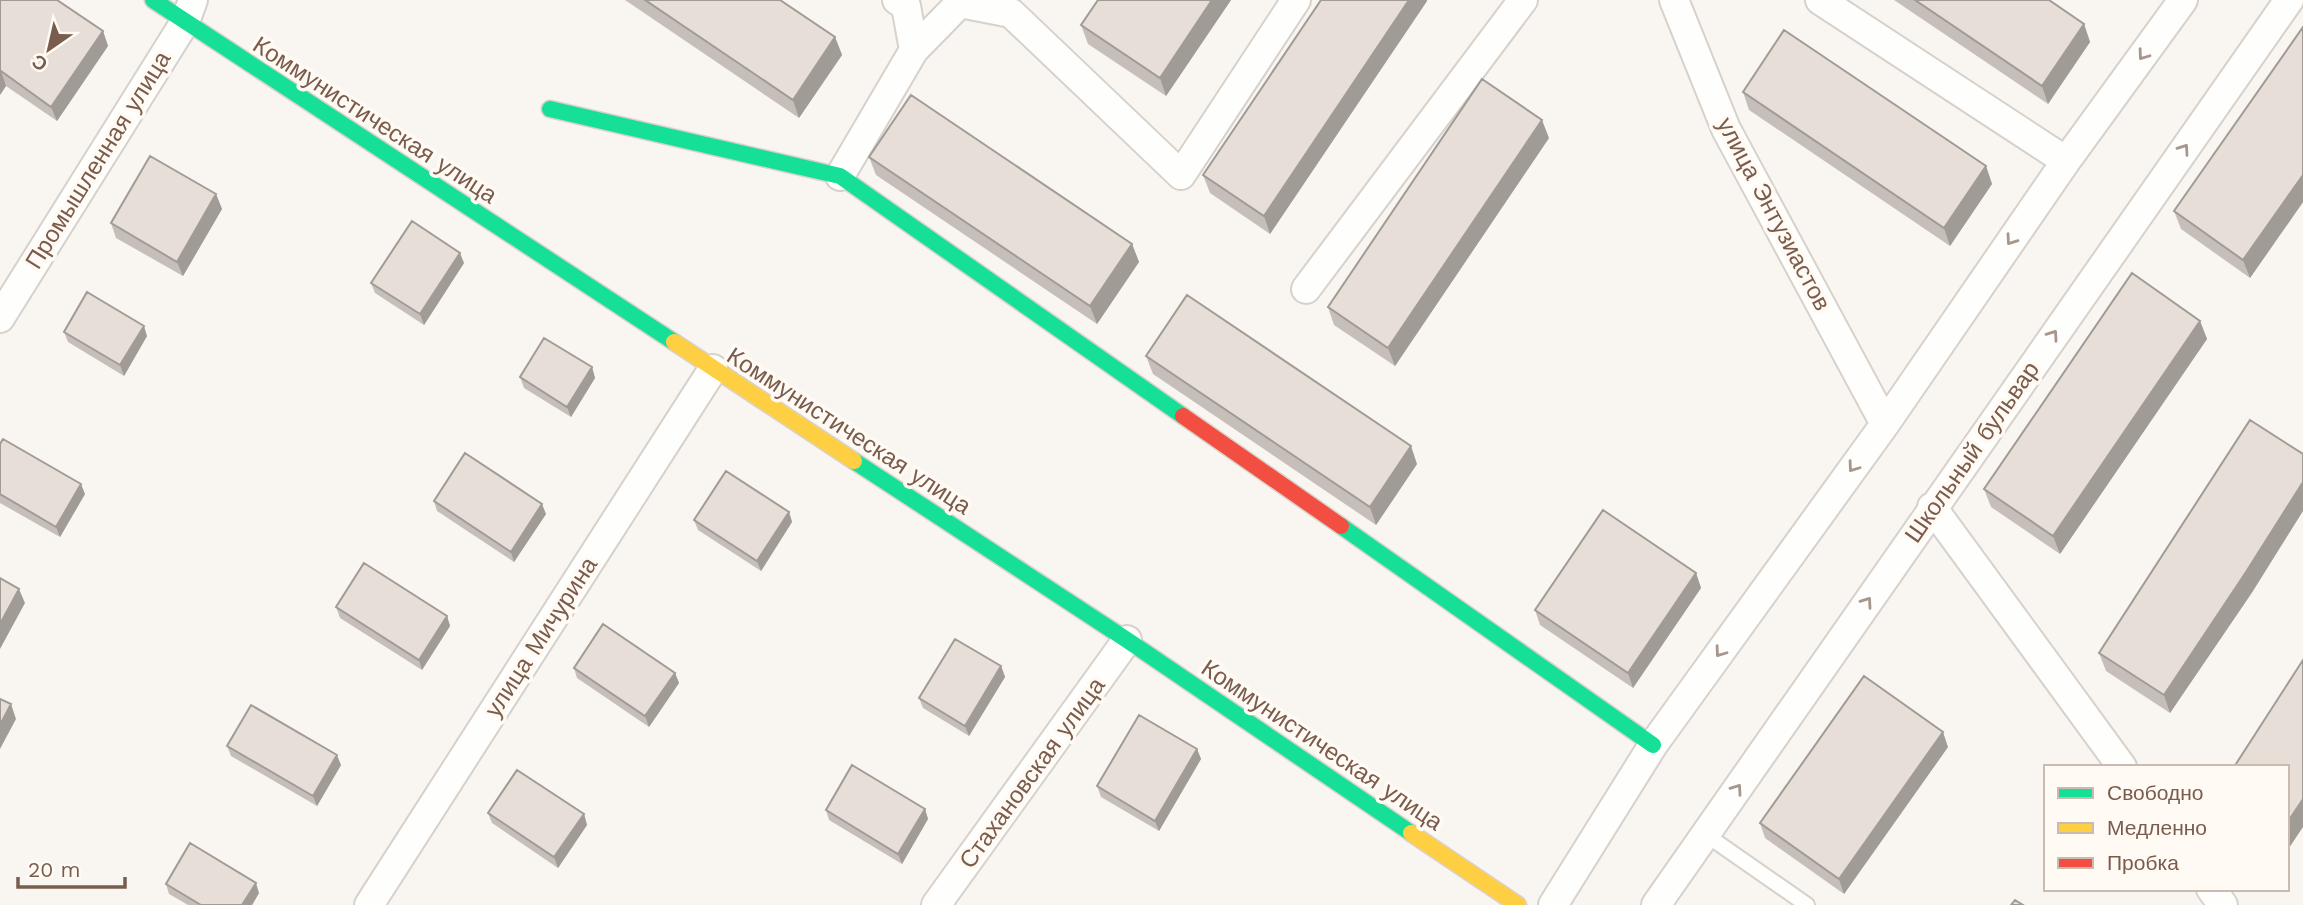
<svg xmlns="http://www.w3.org/2000/svg" width="2303" height="905" viewBox="0 0 2303 905" font-family="'Work Sans',sans-serif">
	<rect width="100%" height="100%" fill="#f9f5f0"/>
	<g fill="none" stroke-linecap="round" stroke-linejoin="round">
		<g stroke="#d7d1cb" stroke-width="18">
			<path id="lane" d="M1705 834 1807 905"/>
		</g>
		<g stroke="#d7d1cb" stroke-width="32">
			<path id="street" d="M1674 0 1726 129 1885 424
				M1820 0 2066 161
				M914 50 960 3 1011 13 1181 175 1296 0
				M840 176 914 50 906 6 897 0
				M1306 289 1523 0
				M0 318 185 22 193 0
				M1932 507 2122 767
				M2211 889 2223 905
				M369 905 713 369
				M936 905 1127 640
				M1553 905 1653 745 1885 424 2066 161 2183 0
				M1656 905 2289 0"/>
		</g>
		<g stroke="#d9d2cb" stroke-width="19">
			<path id="fast" d="M153 0 674 342
				M550 109 840 176 1183 416
				M854 461 1127 640 1411 833
				M1341 526 1653 745"/>
		</g>
		<g stroke="#d9d2cb" stroke-width="19">
			<path id="slow" d="M674 342 854 461
				M1411 833 1518 905"/>
		</g>
		<g stroke="#d9d2cb" stroke-width="19">
			<path id="jam" d="M1183 416 1341 526"/>
		</g>
		<use href="#lane" stroke="#fefefd" stroke-width="14"/>
		<use href="#street" stroke="#fefefd" stroke-width="28"/>
		<use href="#fast" stroke="#16e098" stroke-width="16"/>
		<use href="#slow" stroke="#ffcf43" stroke-width="16"/>
		<use href="#jam" stroke="#f24e42" stroke-width="16"/>
	</g>
	<path fill="#c6bfb9" d="M0 0 103 31 108 46 57 121 6 86 0 95Z
		M625 0H780L835 37 842 55 799 118Z
		M1231 0 1166 96 1088 44 1081 25Z
		M1894 0H2049L2084 24 2090 42 2048 104Z
		M1427 1 1270 234 1210 193 1203 175Z
		M2303 27V202L2250 278 2181 229 2174 211Z
		M1743 92 1986 166 1992 184 1950 246 1749 110Z
		M1549 138 1395 366 1334 325 1328 307Z
		M869 157 1132 244 1139 262 1097 324 876 175Z
		M216 194 222 209 183 276 116 238 111 223Z
		M464 263 424 325 375 293 371 283Z
		M2200 321 2207 339 2060 554 1991 507 1984 489Z
		M64 332 147 336 124 376 68 342Z
		M1146 356 1417 464 1376 525 1153 374Z
		M592 367 595 378 571 417 524 388 520 377Z
		M0 444 85 494 60 537 0 503Z
		M434 501 546 514 514 562 437 511Z
		M789 512 792 522 761 571 698 530 694 520Z
		M1696 573 1701 588 1633 688 1540 625 1535 610Z
		M2253 591 2170 713 2106 671 2099 653Z
		M336 607 447 616 450 626 422 670 340 618Z
		M1001 666 1005 677 969 736 923 708 919 698Z
		M574 668 675 673 679 683 649 727 577 678Z
		M227 746 341 765 317 806 231 756Z
		M1948 747 1844 894 1765 838 1760 823Z
		M1197 749 1201 759 1159 831 1101 797 1097 786Z
		M925 809 928 819 902 864 829 820 826 810Z
		M488 813 584 814 587 825 558 868 492 823Z
		M166 884 259 893 252 905H188L169 894Z"/>
	<path fill="#a19b96" d="M1212 0H1231L1166 96 1160 78Z
		M1409 0H1427V1L1270 234 1264 216Z
		M2084 24 2090 42 2048 104 2042 86Z
		M103 31 108 46 57 121 51 107Z
		M835 37 842 55 799 118 793 100Z
		M1 71 6 86 0 95V72Z
		M1542 120 1549 138 1395 366 1388 348Z
		M1986 166 1992 184 1950 246 1944 228Z
		M2303 175V202L2250 278 2243 260Z
		M216 194 222 209 183 276 177 262Z
		M1132 244 1139 262 1097 324 1090 306Z
		M460 253 464 263 424 325 420 314Z
		M2200 321 2207 339 2060 554 2053 536Z
		M144 326 147 336 124 376 120 365Z
		M592 367 595 378 571 417 567 407Z
		M1411 446 1417 464 1376 525 1370 507Z
		M2303 482V511L2253 591 2170 713 2164 695Z
		M81 484 85 494 60 537 56 527Z
		M542 504 546 514 514 562 511 552Z
		M789 512 792 522 761 571 757 561Z
		M1696 573 1701 588 1633 688 1628 673Z
		M19 589 25 603 0 649V624Z
		M447 616 450 626 422 670 419 660Z
		M1001 666 1005 677 969 736 965 726Z
		M675 673 679 683 649 727 645 716Z
		M11 704 16 719 0 749V725Z
		M1943 732 1948 747 1844 894 1839 879Z
		M1197 749 1201 759 1159 831 1155 821Z
		M337 755 341 765 317 806 313 796Z
		M2303 799V827L2287 851V823Z
		M925 809 928 819 902 864 898 854Z
		M584 814 587 825 558 868 554 857Z
		M256 883 259 893 252 905H242Z"/>
	<path fill="#e6ded7" stroke="#a19b96" stroke-width="2" d="M0 0H57L103 31 51 107 1 71 0 72Z
		M645 0H780L835 37 793 100Z
		M1098 0H1212L1160 78 1081 25Z
		M1321 0H1409L1264 216 1203 175Z
		M1915 0H2049L2084 24 2042 86Z
		M2303 27V175L2243 260 2174 211Z
		M1784 30 1986 166 1944 228 1743 92Z
		M1482 79 1542 120 1388 348 1328 307Z
		M911 95 1132 244 1090 306 869 157Z
		M150 156 216 194 177 262 111 223Z
		M412 221 460 253 420 314 371 283Z
		M2132 273 2200 321 2053 536 1984 489Z
		M87 292 144 326 120 365 64 332Z
		M1187 295 1411 446 1370 507 1146 356Z
		M544 338 592 367 567 407 520 377Z
		M2250 420 2303 454V482L2246 572 2164 695 2099 653Z
		M3 439 81 484 56 527 0 494V444Z
		M465 453 542 504 511 552 434 501Z
		M726 471 789 512 757 561 694 520Z
		M1603 510 1696 573 1628 673 1535 610Z
		M364 563 447 616 419 660 336 607Z
		M0 578 19 589 0 624Z
		M603 624 675 673 645 716 574 668Z
		M955 639 1001 666 965 726 919 698Z
		M2303 660V799L2287 823V767H2234Z
		M1864 676 1943 732 1839 879 1760 823Z
		M0 699 11 704 0 725Z
		M251 705 337 755 313 796 227 746Z
		M1139 715 1197 749 1155 821 1097 786Z
		M852 765 925 809 898 854 826 810Z
		M517 770 584 814 554 857 488 813Z
		M190 843 256 883 242 905H201L166 884Z
		M2015 900 2023 905H2011Z"/>
	<defs><path id="oneway-chevron" d="M-2-3.5L2.5 0L-2 3.5" fill="none" stroke-width="1.6" stroke-linecap="round" stroke-linejoin="round" transform="scale(1.75)"/></defs>
	<g stroke="#a8958b">
		<use href="#oneway-chevron" transform="translate(2143 55) rotate(126)"/>
		<use href="#oneway-chevron" transform="translate(2184 149) rotate(-55)"/>
		<use href="#oneway-chevron" transform="translate(2011 240) rotate(125)"/>
		<use href="#oneway-chevron" transform="translate(2053 335) rotate(-55)"/>
		<use href="#oneway-chevron" transform="translate(1853 467) rotate(126)"/>
		<use href="#oneway-chevron" transform="translate(1867 602) rotate(-55)"/>
		<use href="#oneway-chevron" transform="translate(1720 652) rotate(126)"/>
		<use href="#oneway-chevron" transform="translate(1737 789) rotate(-55)"/>
	</g>
	<g text-anchor="middle" dominant-baseline="central" stroke-width="7" stroke-linejoin="round" paint-order="stroke">
		<g font-size="24" fill="#7a5c4d" stroke="#fffaf3">
			<text transform="translate(375 120) rotate(33)">Коммунистическая улица</text>
			<text transform="translate(98 160) rotate(-58)">Промышленная улица</text>
			<text transform="translate(1774 214) rotate(62)">улица Энтузиастов</text>
			<text transform="translate(849 431) rotate(33)">Коммунистическая улица</text>
			<text transform="translate(1972 452) rotate(-55)">Школьный бульвар</text>
			<text transform="translate(541 637) rotate(-57)">улица Мичурина</text>
			<text transform="translate(1322 745) rotate(34)">Коммунистическая улица</text>
			<text transform="translate(1032 773) rotate(-54)">Стахановская улица</text>
		</g>
	</g>
	<rect x="2044" y="765" width="245" height="126" fill="#fffaf3" stroke="#cabbb1" stroke-width="2"/>
	<rect x="2058" y="788" width="35" height="10" fill="#16e098" stroke="#cabbb1" stroke-width="2"/>
	<text x="2107" y="800" font-size="21" fill="#7a5c4d">Свободно</text>
	<rect x="2058" y="823" width="35" height="10" fill="#ffcf43" stroke="#cabbb1" stroke-width="2"/>
	<text x="2107" y="835" font-size="21" fill="#7a5c4d">Медленно</text>
	<rect x="2058" y="858" width="35" height="10" fill="#f24e42" stroke="#cabbb1" stroke-width="2"/>
	<text x="2107" y="870" font-size="21" fill="#7a5c4d">Пробка</text>
	<g transform="translate(49 49) rotate(214)" stroke="#fffaf3" stroke-width="5" paint-order="stroke">
	<path d="M0-5L12 26L0 18L-12 26Z" fill="#7a5c4d"/>
	<text y="-10" font-size="19" font-weight="bold" text-anchor="middle" fill="#7a5c4d">С</text>
	</g>
	<path d="M18 877v10h107v-10" fill="none" stroke="#7a5c4d" stroke-width="3.5"/>
	<text x="28" y="877" font-size="21" fill="#7a5c4d" stroke="#fffaf3" stroke-width="5" paint-order="stroke">20 m</text>
</svg>
